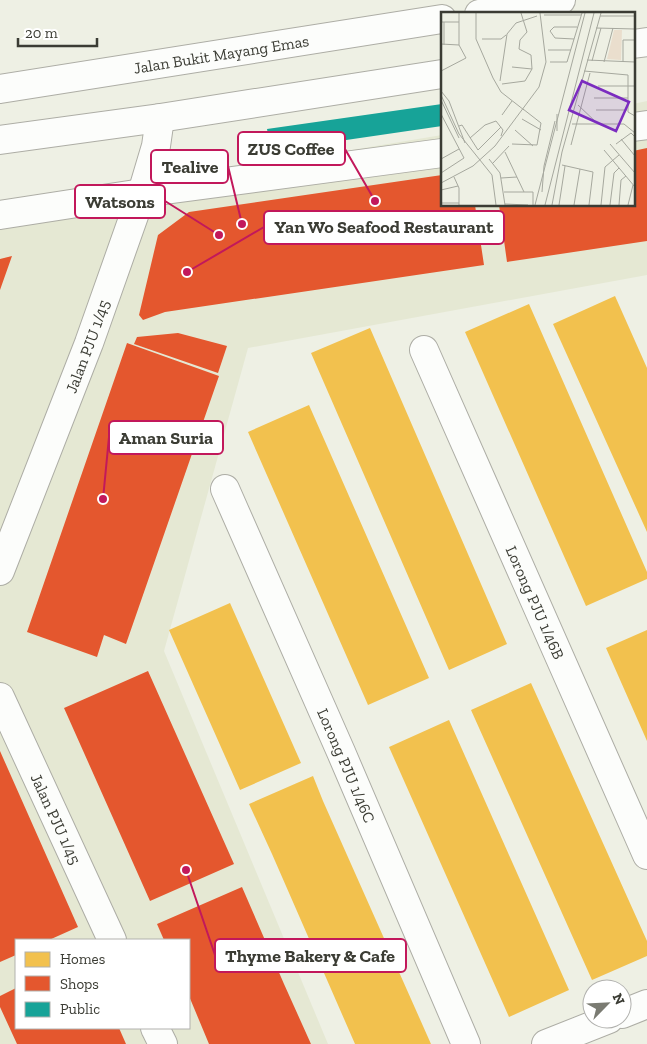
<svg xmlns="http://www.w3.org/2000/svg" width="647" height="1044" viewBox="0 0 647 1044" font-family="'Zilla Slab',serif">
	<rect width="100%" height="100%" fill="#eef0e4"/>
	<path fill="#e5e8d3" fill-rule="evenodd" d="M647 101V275L248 348 164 651 328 1044H0V203L166 181 442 135V205H633V104ZM16 940H189V1028H16Z"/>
	<path fill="#f2c14e" d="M615 296 647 368V532L553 324Z
		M529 304 647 572V579L586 606 465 332Z
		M370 328 507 644 449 670 311 353Z
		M309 405 429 678 368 705 248 432Z
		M230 603 301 763 240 790 169 630Z
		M647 630V741L606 648Z
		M531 683 647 941V956L592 980 471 710Z
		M449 720 569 990 509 1017 389 747Z
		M313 776 323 801 431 1044H355L272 854 249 804Z"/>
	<path fill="#e4572e" d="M647 148V241L507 262 499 205H633V151Z
		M442 175V205H475L484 265 165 312 143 320 139 315 158 235 189 212Z
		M12 256 0 290V259Z
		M178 333 227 346 218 373 134 344 137 337Z
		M127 343 219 376 126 644 104 635 97 657 27 632Z
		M148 671 234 864 150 901 64 708Z
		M0 751 78 927 49 940H16V955L0 962Z
		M242 887 284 984 311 1044H209L189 996V940H164L157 924Z
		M16 988V1028H119L126 1044H17L0 1007V996Z"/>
	<path fill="#17a398" d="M442 104V126L271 151 267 129Z"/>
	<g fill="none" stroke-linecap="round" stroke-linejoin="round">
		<g stroke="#adada5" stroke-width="30">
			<g id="street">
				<path d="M633 127 647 125"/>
				<path d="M0 215 142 193 442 153"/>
				<path id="s1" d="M424 350 647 855"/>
				<path id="s2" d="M225 489 341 752 466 1044"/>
				<path d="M622 1014 647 1004"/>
				<path d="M546 1044 609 1019"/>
			</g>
		</g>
		<g stroke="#adada5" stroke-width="30">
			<g id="secondary">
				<path d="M479 14 561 0"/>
				<path d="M633 44 647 42"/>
				<path id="s3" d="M0 89 442 19"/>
				<path d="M0 140 160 118 442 74"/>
				<path id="s4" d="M0 571 89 343 142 193 156 146 160 118"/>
				<path id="s5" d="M0 697 112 940"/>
				<path d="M155 1028 163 1044"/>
			</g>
		</g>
		<use href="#street" stroke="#fcfdfb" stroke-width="28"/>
		<use href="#secondary" stroke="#fcfdfb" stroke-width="28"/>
	</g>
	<g text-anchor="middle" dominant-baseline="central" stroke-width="5" stroke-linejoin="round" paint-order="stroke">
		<g font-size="16" fill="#3b3c34" stroke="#fff">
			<text stroke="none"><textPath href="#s3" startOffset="224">Jalan Bukit Mayang Emas</textPath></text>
			<text stroke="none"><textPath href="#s4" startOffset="241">Jalan PJU 1/45</textPath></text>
			<text stroke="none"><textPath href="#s1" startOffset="276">Lorong PJU 1/46B</textPath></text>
			<text stroke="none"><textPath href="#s2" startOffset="302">Lorong PJU 1/46C</textPath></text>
			<text stroke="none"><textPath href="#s5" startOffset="134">Jalan PJU 1/45</textPath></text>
		</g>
	</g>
	<g transform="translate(441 12)">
		<rect width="194" height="194" fill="#eef0e4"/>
		<path d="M173 18H181L180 48 166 47Z" fill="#eadecd"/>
		<path fill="none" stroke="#a6a89e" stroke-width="1" d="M35 1V27L52 66 60 80 83 98M103 3H140M159 4H194M0 10H18M155 16 194 17M41 27H60L65 23M133 27 114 26 109 19 113 15H136M0 32 18 33M3 33V10M107 38H130M146 48 194 50M151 49 160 16M109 50H126L141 1M163 50 172 16M182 50V28H194M71 55 91 57M0 59 25 46 18 33V1M143 59 187 63V100L194 104M59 69 66 22 75 11 96 4M61 72 84 69 91 57 90 43 78 37 79 28 86 20 80 1M157 74H194M0 79 8 89 24 131M0 83 18 122 51 163 55 193M153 86H187M0 88 18 126M137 93 157 112M82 97 100 111M155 98H186M0 102 23 146 0 161M116 102V119M61 103 71 89M81 107 100 118M131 112H183L194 121M18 114 21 113 37 138 60 115M74 118 92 134M29 126 44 113 55 109 62 118 60 124M180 127 194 144M71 132 96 133 100 111M169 132 194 161M175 132 190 121 194 125M130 133 149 61M163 138 194 175M64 140 83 180M0 147 18 137M48 147 59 161 64 193M52 151 68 134M121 153 152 160 148 193M103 154 114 109M13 165 18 176V193M60 166 76 165M0 171 32 154 54 134 98 75 105 50 99 1M0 178 17 174M63 180H92V193M101 180 103 154M0 191H18M64 192 87 193M94 193 144 1M104 193 153 1M111 193 121 140 160 1M118 193 124 154M133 193 139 157M160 193 164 155 178 143M169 193 173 161 178 156M178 193 180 168 185 164M187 193 192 173"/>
		<path fill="#7b2cbf" fill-opacity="0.15" stroke="#7b2cbf" stroke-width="2.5" d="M141 69 188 90 175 119 128 98Z"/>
		<rect width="194" height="194" fill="none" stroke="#3b3c34" stroke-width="2.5"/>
	</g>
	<path fill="none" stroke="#c2185b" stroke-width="2" d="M375 201L345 149M242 224L228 166M219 235L165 201M187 272L264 227M103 499L109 437M186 870L215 955"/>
	<g fill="#c2185b" stroke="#fff" stroke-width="2">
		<circle cx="375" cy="201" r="5"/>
		<circle cx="242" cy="224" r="5"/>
		<circle cx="219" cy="235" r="5"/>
		<circle cx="187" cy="272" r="5"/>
		<circle cx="103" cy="499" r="5"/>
		<circle cx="186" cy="870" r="5"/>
	</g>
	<g fill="#fff" stroke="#c2185b" stroke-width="2">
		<rect x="238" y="132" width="107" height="33" rx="5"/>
		<rect x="151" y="150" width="77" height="33" rx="5"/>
		<rect x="75" y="185" width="90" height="33" rx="5"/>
		<rect x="264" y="211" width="240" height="33" rx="5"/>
		<rect x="109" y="421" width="114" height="33" rx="5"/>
		<rect x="215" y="939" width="191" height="33" rx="5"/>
	</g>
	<g font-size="18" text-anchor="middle" font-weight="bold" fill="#3b3c34">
		<text x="291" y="155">ZUS Coffee</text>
		<text x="190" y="173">Tealive</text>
		<text x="120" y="208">Watsons</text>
		<text x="384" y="233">Yan Wo Seafood Restaurant</text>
		<text x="166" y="444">Aman Suria</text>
		<text x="310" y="962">Thyme Bakery &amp; Cafe</text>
	</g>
	<rect x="15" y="939" width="175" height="90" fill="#ffffff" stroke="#b1b1ae"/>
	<rect x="25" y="952" width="25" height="15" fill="#f2c14e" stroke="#b1b1ae"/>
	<text x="60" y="964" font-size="15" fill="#3b3c34">Homes</text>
	<rect x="25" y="976" width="25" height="15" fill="#e4572e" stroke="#b1b1ae"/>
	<text x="60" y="989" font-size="15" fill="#3b3c34">Shops</text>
	<rect x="25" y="1002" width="25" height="15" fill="#17a398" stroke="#b1b1ae"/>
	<text x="60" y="1014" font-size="15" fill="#3b3c34">Public</text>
	<g transform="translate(607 1004) rotate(66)"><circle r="24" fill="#ffffff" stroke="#b1b1ae"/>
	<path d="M0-4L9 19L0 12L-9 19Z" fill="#7a7b72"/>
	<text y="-8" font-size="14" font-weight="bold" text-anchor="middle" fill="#3b3c34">N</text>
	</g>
	<path d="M18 38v8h79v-8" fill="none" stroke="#3b3c34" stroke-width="2.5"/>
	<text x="25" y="38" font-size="15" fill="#3b3c34" stroke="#ffffff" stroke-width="4" paint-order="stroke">20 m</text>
</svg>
